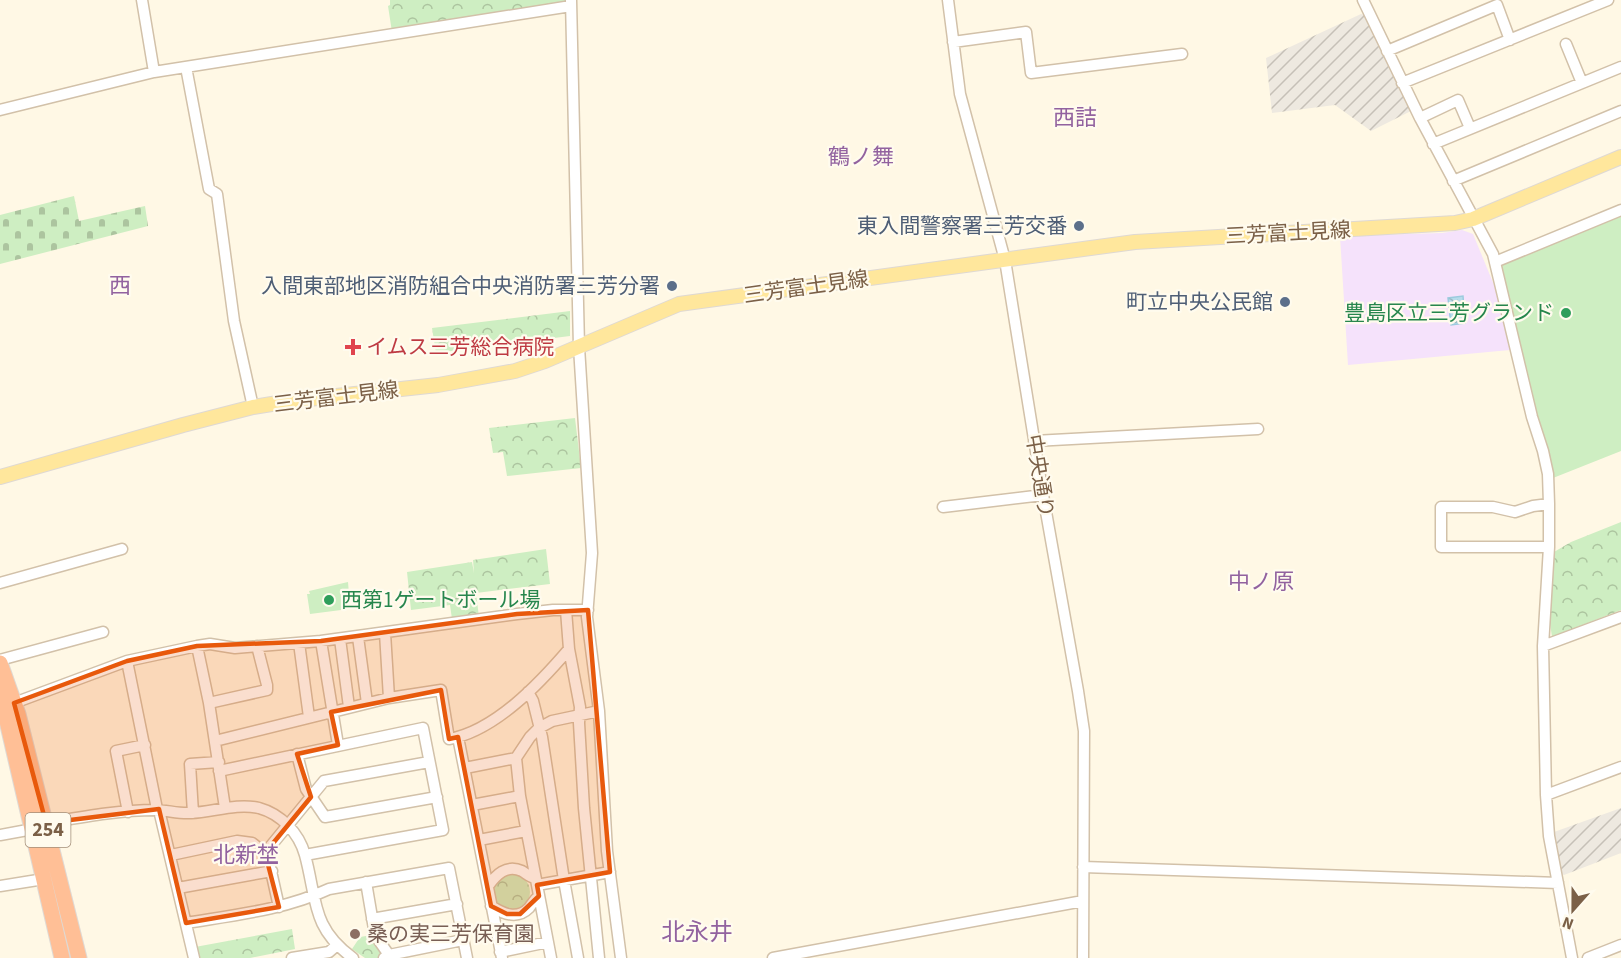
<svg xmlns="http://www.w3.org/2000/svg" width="1621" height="958" viewBox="0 0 1621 958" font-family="'Source Sans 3','Noto Sans JP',sans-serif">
	<defs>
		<pattern id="industrial-furrows" width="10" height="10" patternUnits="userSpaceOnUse" patternTransform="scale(1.5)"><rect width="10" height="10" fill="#eee9e0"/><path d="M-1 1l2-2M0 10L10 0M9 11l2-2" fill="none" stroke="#c6c0b7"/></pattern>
		<pattern id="forest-crowns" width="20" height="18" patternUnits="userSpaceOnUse" patternTransform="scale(1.5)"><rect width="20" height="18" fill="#ceeec2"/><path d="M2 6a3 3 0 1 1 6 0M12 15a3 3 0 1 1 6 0" fill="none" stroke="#acc49f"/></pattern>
		<pattern id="cemetery-stones" width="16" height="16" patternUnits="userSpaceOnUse" patternTransform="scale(1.5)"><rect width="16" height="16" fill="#ceeec2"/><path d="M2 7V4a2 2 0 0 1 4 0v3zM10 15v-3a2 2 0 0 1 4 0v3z" fill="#acc49f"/></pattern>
		<pattern id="water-ripples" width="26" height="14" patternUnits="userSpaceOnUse" patternTransform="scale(1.5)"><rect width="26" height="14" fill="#b7dceb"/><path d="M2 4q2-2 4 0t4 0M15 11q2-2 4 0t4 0" fill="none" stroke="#9ab6c0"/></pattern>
	</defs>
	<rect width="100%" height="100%" fill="#fff8e5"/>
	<path fill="url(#industrial-furrows)" d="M1361 14 1365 15 1411 111 1371 131 1335 105 1272 113 1266 58Z
		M1621 808V853L1564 875 1560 873 1554 832Z"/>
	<path fill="#f5e2fb" d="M1462 230 1473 234 1494 285 1510 350 1348 365 1340 236 1442 233Z"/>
	<path fill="url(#forest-crowns)" d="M390 0H565V5L392 32 388 6 390 5Z
		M570 311V336L436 353 432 328Z
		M575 418 581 468 507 476 503 452 493 453 489 428Z
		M1621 522V610L1552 637 1550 623 1554 552 1571 542Z
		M546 549 550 584 476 593 479 617 452 619 450 605 411 610 407 572 472 562 474 573 473 560Z
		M494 892a18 18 0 1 1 36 0a18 18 0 1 1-36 0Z
		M292 929 295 949 250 958H197L195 947Z
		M372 935 382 950V955L378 958H365L352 949 360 937Z"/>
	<path fill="url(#cemetery-stones)" d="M74 196 79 221 145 206 148 226 0 264V215Z"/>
	<path fill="#ceeec2" d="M1621 212V451L1553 478 1500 266Z
		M348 582 350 606 341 610 310 614 307 594H310L309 591Z"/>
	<path fill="url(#water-ripples)" stroke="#9ccbde" stroke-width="1.5" d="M1463 296 1465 323 1451 325 1448 298Z"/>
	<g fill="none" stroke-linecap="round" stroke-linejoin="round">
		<g stroke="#d2c1a9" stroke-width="13">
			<path id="minor" d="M142 0 154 72
				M571 0 579 347 592 553 587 617 599 711 607 851 621 958
				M948 0 960 94 1005 260 1043 495 1078 691 1084 731 1083 958
				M1363 0 1420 118 1493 254 1532 417 1543 451 1548 474 1549 504V547L1543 646 1546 795 1549 836 1572 958
				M953 42 1026 32 1031 73 1182 54
				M1566 44 1582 83
				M1387 51 1497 5 1510 40
				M186 67 209 189 217 194 234 321 253 407
				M1402 83 1608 0
				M0 110 154 72 571 6
				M1420 118 1458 100 1470 128
				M1433 144 1621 67
				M1453 181 1621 111
				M1495 262 1621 210
				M1034 441 1258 429
				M1549 504 1533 506 1515 512 1493 507H1441V547H1549
				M943 507 1043 495
				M0 583 122 549
				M566 610 569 649 580 707 579 723 584 808 599 958
				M385 633 389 698
				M358 637 367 703
				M340 639 349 707
				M321 641 338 745
				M299 643 309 717
				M197 646 209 703 225 808
				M1543 646 1621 617
				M0 660 103 632
				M127 661 157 809
				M528 692 533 701 542 737 564 880 578 958
				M209 703 267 690V685L257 646
				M11 706 14 703 127 661 197 646 210 644 235 648 321 641 517 614 553 610H588
				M458 737 502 958
				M215 741 389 698 441 690 449 739C495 731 540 683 569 649
				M297 754 306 789 325 817 437 797
				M465 768 516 758
				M219 771 423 728 443 830 305 855
				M1546 795 1621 767
				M472 805 520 796
				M159 810 194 958
				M128 812 116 751 145 745
				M193 813 190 764 219 762
				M46 823C82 817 119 810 155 810 167 810 178 814 191 813 213 812 236 803 259 808 281 814 299 833 305 855 317 899 311 928 353 958
				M0 835 33 829
				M479 840 526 831
				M265 853 324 781 429 762
				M171 855 237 841 252 843 265 853 269 862 279 907
				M1083 867 1558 883
				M366 882 375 935 389 955
				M537 885 610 872
				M0 886 44 879
				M488 886C496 875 506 864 522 871 527 874 530 877 535 878
				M178 888 272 871
				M491 906C503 914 517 920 529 908 532 904 534 900 539 896
				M372 919 457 904
				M186 923C234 915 284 910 329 889L449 868 467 958
				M500 952 548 942
				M292 958 329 952 337 945
				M384 958 389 955 463 940
				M551 958 520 796 516 758 530 737 539 728 552 721 599 711
				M773 958 1083 901
				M1588 958 1621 945"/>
		</g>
		<g stroke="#dfd9d3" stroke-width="16">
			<path id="major" d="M0 477 183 425 253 407 290 401 438 385 515 371 545 361 679 304 1135 242 1455 223 1473 219 1621 157"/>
		</g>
		<g stroke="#dfd9d3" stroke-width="17">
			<path id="highway" d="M0 663 18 714 79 958
				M0 691 62 958"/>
		</g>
		<use href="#minor" stroke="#fff" stroke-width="10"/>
		<use href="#major" stroke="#ffe79c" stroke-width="14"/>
		<use href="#highway" stroke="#ffbf96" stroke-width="15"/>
	</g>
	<path fill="#e8590c" fill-opacity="0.2" stroke="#e8590c" stroke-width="4.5" stroke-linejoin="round" d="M588 610 610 872 537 885 539 896 520 914H507L491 906 458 737 449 739 441 690 331 712 338 745 297 754 311 797 265 853 279 907 186 923 159 809 46 823 14 703 127 661 197 646 321 641 517 614Z"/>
	<g fill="#5c6f8a" stroke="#fffbee" stroke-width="2">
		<circle cx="1079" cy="226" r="6"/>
		<circle cx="672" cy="286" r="6"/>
		<circle cx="1285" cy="302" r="6"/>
	</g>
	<g fill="#2e9e5b" stroke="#fffbee" stroke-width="2">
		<circle cx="1566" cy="313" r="6"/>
		<circle cx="329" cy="600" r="6"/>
	</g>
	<path fill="#e0444e" stroke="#fffbee" stroke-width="2" d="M350 338h6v6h6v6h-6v6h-6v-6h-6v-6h6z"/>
	<circle fill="#8d6e63" stroke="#fffbee" stroke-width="2" cx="355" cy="934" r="6"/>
	<g text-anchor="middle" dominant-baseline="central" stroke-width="4.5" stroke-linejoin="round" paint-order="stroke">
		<rect fill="#fffbee" stroke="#a38e79" stroke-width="1.5" x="25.5" y="813" width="45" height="34" rx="4.5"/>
		<g font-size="20" font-weight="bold" fill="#7b6047">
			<text x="48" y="830">254</text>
		</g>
		<g font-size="21" fill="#4e5e75" stroke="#fffbee" text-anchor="end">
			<text x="1067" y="226">東入間警察署三芳交番</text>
			<text x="660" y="286">入間東部地区消防組合中央消防署三芳分署</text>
			<text x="1273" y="302">町立中央公民館</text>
		</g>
		<g font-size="21" fill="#7b6047" stroke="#fffbee">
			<text transform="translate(1288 233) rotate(-3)">三芳富士見線</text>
			<text transform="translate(806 287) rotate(-8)">三芳富士見線</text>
			<text transform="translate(336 397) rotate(-7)">三芳富士見線</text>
			<text transform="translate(1040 476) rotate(81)">中央通り</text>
		</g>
		<g font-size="21" fill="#27864d" stroke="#fffbee" text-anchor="end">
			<text x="1554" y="313">豊島区立三芳グランド</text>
			<text x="341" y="600" text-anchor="start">西第1ゲートボール場</text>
		</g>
		<g font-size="21" fill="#be3a42" stroke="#fffbee" text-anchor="start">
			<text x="366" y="347">イムス三芳総合病院</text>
		</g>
		<g font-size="21" fill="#785e54" stroke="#fffbee" text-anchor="start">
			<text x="367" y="934">桑の実三芳保育園</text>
		</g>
		<g font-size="22" fill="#92629f" stroke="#fffbee">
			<text x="1075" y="118">西詰</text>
			<text x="861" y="157">鶴ノ舞</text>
			<text x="120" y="286">西</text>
			<text x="1261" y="582">中ノ原</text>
			<text x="246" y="855">北新埜</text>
		</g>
		<g font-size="24" fill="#92629f" stroke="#fffbee">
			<text x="697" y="932">北永井</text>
		</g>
	</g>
	<g transform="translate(1573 910) rotate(201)" stroke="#fffbee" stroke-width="4.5" paint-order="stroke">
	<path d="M0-4.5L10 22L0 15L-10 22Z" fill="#7b6047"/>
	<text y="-9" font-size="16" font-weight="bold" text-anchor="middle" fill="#7b6047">N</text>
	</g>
</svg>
